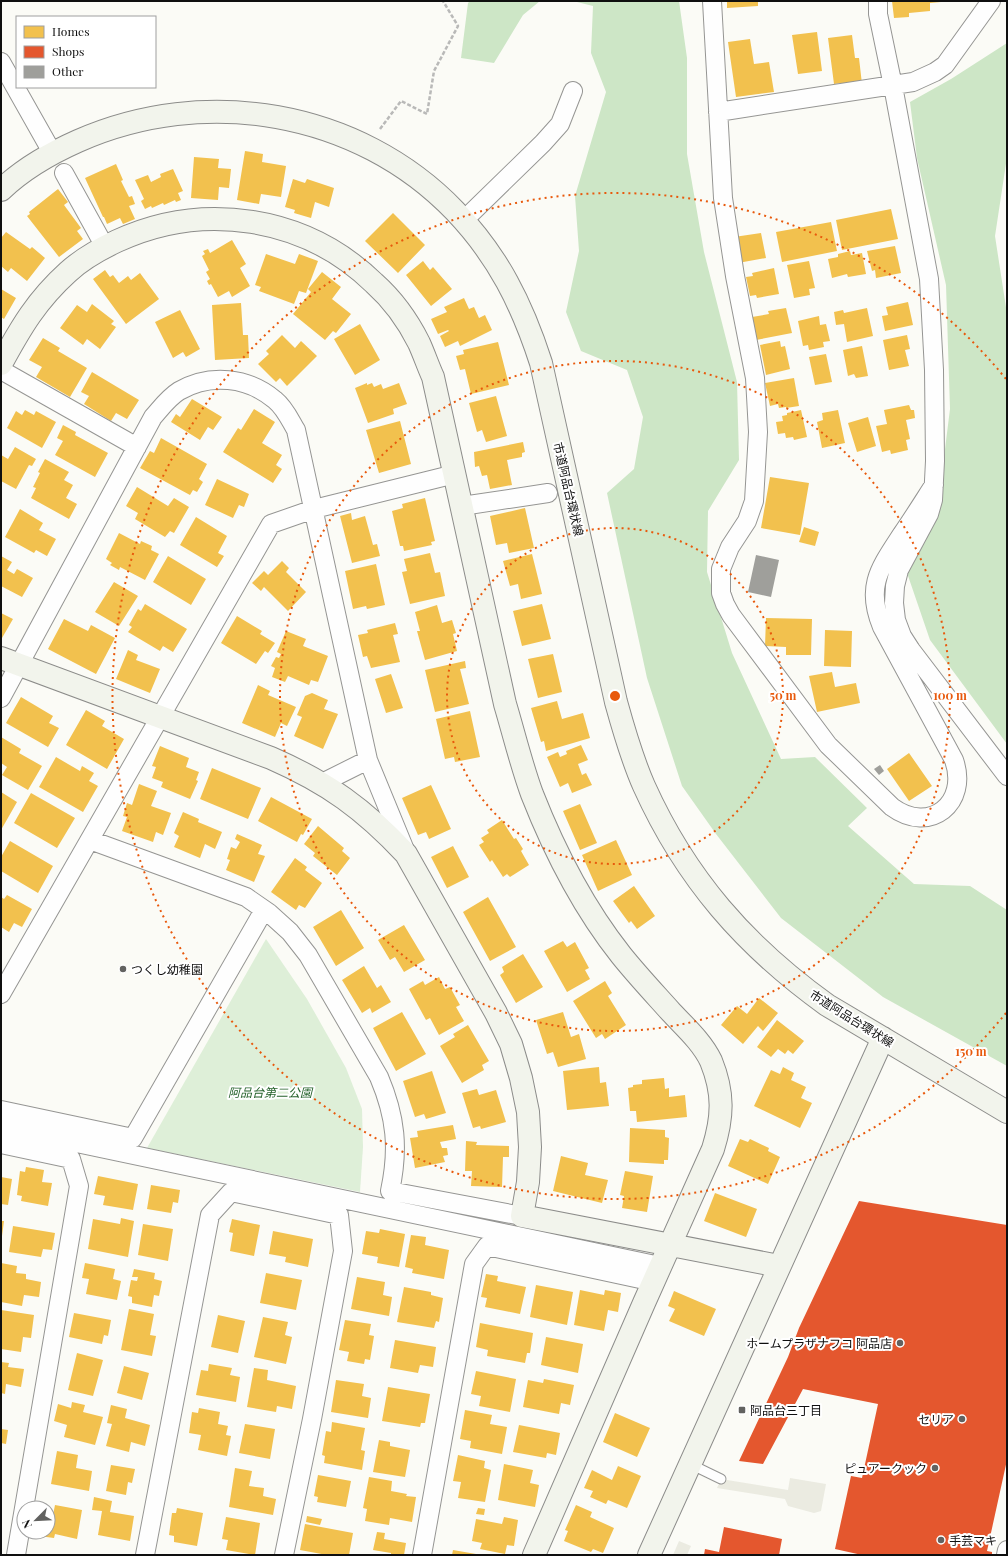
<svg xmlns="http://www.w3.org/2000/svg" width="1008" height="1556" viewBox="0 0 1008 1556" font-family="'Playfair Display','Noto Sans JP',serif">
	<rect width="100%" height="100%" fill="#fbfbf6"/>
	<path fill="#deefd8" d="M266 939 307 999 346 1068 362 1109 363 1147 360 1192 147 1148Z"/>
	<path fill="#cde6c6" d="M470 1H540L523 15 494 63 461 58 468 3Z
		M573 1H679L687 58V154L704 252 737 382 739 460 708 511 707 572 732 653 781 759 815 757 867 808 848 826 914 884 970 886 1007 910V1066L883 997 781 918 716 834 682 786 647 678 607 493 634 469 643 417 627 370 581 351 566 312 579 251 575 196 606 92 591 53 593 6Z
		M1007 43V157L995 236 1007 314V744L930 640 905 567 940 489 950 409 946 285 917 158 910 102 951 79Z"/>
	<path fill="#ebebe1" d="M790 1478 826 1484 821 1511 814 1513 788 1506 785 1499 717 1488 721 1479 788 1490Z
		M679 1541 691 1546 687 1555H673Z"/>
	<path fill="#f2c14e" d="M727 1H758V6L727 8Z
		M892 1H941V2L930 3V11L909 13V17L894 18Z
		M817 32 822 71 798 74 792 35Z
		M852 35 855 58H859L862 84 843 86 842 83 834 84 828 38Z
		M750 39 754 64 769 62 774 92 736 97 728 42Z
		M245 151 263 154 262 162 286 166 281 197 261 194 259 204 237 200Z
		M194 157 219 159 218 168 231 169 229 188 219 187 218 200 191 198Z
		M116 164 123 180 121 181 129 197 132 196 135 204 129 206 135 219 123 224 120 218 107 224 104 217H103L85 178Z
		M173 169 183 191 178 193 181 200 176 202 175 200 164 205 163 203 152 208 151 206 145 209 141 201 144 199 135 180 148 175 151 182 161 177 160 174Z
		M293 179 305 183 307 179 334 188 329 207 315 202 311 218 294 213 295 210 285 207Z
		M58 189 68 202 64 205 81 228 77 231 83 239 59 257 27 216 30 214 29 212Z
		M891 209 898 239 842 250 836 220Z
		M393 213 425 245 398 273 365 241Z
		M831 222 837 251 782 262 776 232Z
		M6 232 30 249 32 247 45 258 27 281 11 268 8 272 1 266V238Z
		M761 233 766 258 738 263 734 237Z
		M232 240 246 264 240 268 250 286 232 297 229 291 218 297 211 284 209 285 207 281 210 279 206 272 209 270 202 256 205 254 203 251 208 249 210 253Z
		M895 246 901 273 876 278 875 270 872 271 867 251Z
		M850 251 851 255 862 253 866 274 848 277 847 274 832 278 828 259 838 257V254Z
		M266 254 295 264 299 254 318 261 306 293 299 291 294 304 259 291 261 287 255 285Z
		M423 261 430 270 433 267 452 289 431 306 406 275Z
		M809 261 815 288 809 289 810 295 794 298 787 265Z
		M774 268 779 294 757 298 756 295 750 296 746 277 753 276 752 273Z
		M105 270 110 277 113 275 119 283 128 276 131 280 140 273 159 299 126 324 93 279Z
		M322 272 341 287 332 299 351 314 336 333 333 331 325 340 293 314 311 292 308 289Z
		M1 289 16 298 4 319 1 317Z
		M464 298 469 309 474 307 479 318 485 315 492 330 460 346 458 341 445 347 440 336 449 331 448 330 438 334 431 319 447 312 444 307Z
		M908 302 913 325 885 331 882 316 888 315 886 307Z
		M241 303 243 335H248L249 358 215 360 212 305Z
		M92 304 114 321 111 324 116 327 100 349 87 339 83 345 60 328 77 305 87 312Z
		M786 308 792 333 756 340 752 317 769 314 768 311Z
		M867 308 873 336 847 342 844 324 836 325 834 312 843 310 844 313Z
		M180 310 200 349 186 357 183 352 173 358 155 322Z
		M819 316 820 325 826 324 830 341 823 342 824 347 809 350 808 345 803 346 798 321Z
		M360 324 380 360 355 375 334 339Z
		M282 335 295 348 301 341 317 356 287 386 280 378 276 382 258 364 269 354 266 351Z
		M907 335 910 349 905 350 909 366 889 370 883 340Z
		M43 338 60 348 58 351 87 368 70 397 36 377 42 367 29 360Z
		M780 341 781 347 785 346 790 369 766 375 760 345Z
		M498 342 509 385 471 394 465 369 460 370 456 356 464 354 463 350Z
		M862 346 868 376 856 378 854 374 848 376 843 350Z
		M826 354 832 382 815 385 809 357Z
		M92 372 139 400 127 419 116 413 111 421 84 404 89 396 81 392Z
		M794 378 799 406 786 408V407L779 408 778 404 770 406 765 383Z
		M367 383V385L372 383 374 387 381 384 383 389 399 383 407 404 393 409 394 414 368 423 355 388Z
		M496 396 507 436 486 442 482 430 477 432 469 403Z
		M192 399 222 417 213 430 208 427 200 440 171 422 176 414 180 417Z
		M909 405 911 410H914L915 418 906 420 910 439 906 440 908 450 891 454 890 450 882 452 876 426 887 424 884 410Z
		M254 409 275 422 262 443 282 455 276 465 282 469 273 483 223 452 238 428 241 430Z
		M25 410 34 415 36 411 56 422 42 448 7 428 16 411 22 415Z
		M801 410 807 437 794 440 793 437 786 438 785 433 778 434 776 422 783 421 782 416 787 415V413Z
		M838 410 845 443 822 448 817 422 823 420 822 413Z
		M868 417 876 446 857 452 848 423Z
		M400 421 411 464 379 473 366 430Z
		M63 425 76 432 75 435 108 453 95 477 55 455 63 441 57 438Z
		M161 438 207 464 199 479 203 482 197 492 193 490 190 495 140 468 150 451 154 453Z
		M523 442 525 452 522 453V457L507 460 512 485 490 489 487 475 482 476 479 466 475 467 474 452Z
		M15 447 36 459 32 466 29 465 16 489 1 481V455L8 459Z
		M45 459 69 472 64 480 73 485 66 498 77 504 69 519 31 498 36 488 33 487 40 473 38 472Z
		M770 477 809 483 800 535 761 528Z
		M217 479 249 494 244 507 239 505 233 518 205 505Z
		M137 487 168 506 174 498 189 507 174 533 170 531 165 537 135 519 138 513 126 506Z
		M425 498 435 541 431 542 432 545 404 551 403 546H400L392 511 403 508 402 504Z
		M525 508 534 548 509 553 507 543 496 545 490 516Z
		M20 509 43 523 39 530 56 539 47 556 36 550 34 553 5 537Z
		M351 513 352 520 365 516 373 545 377 544 380 556 352 563 340 516Z
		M196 517 227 536 218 553 224 556 217 567 180 545Z
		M804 527 819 532 815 546 799 542Z
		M119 533 140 544 141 541 152 546 151 550 159 554 145 580 120 567 119 570 110 565 112 563 106 559Z
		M430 553 435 573 440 572 445 596 410 604 402 572 407 571 404 559Z
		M532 554 542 594 521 599 518 584 510 586 503 561Z
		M1 556 12 562 7 570 14 574 17 569 33 578 22 597 1 586Z
		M168 556 206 579 191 605 153 582Z
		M282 561 289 568 286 572 306 592 288 611 264 587 261 591 252 583 264 571 268 575Z
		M376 564 385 605 367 609 366 606 353 609 345 571Z
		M114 582 138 596 119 626 95 612Z
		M145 604 187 629 173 652 163 646 160 651 128 632 132 627 129 625 138 609 141 611Z
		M542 604 551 639 522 646 513 611Z
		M437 605 442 623 452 620 456 633 453 634 457 651 425 660 417 631H420L415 612Z
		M1 613 13 619 2 638 1 637Z
		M237 616 262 631 260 634 275 643 268 653 265 651 256 664 221 643Z
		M766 618 812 619 811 655H786V647L765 646Z
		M64 619 88 631 91 625 115 638 96 674 48 649Z
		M395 623 398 634 393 635 400 662 371 668 367 656 363 657 358 635 368 633 367 630Z
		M825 630 852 631 851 667 824 666Z
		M286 631 306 639 303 646 328 656 318 682 311 680 309 685 288 676 285 682 272 677 275 668 271 666 276 657 279 658 281 654 277 652Z
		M128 650 138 655 136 660 160 669 150 693 116 679Z
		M553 654 562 692 538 698 528 659Z
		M465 661 466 668 460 669 469 704 435 712 425 670Z
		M832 672 835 687 856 683 860 703 817 712 809 676Z
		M391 674 403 708 386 713 375 679Z
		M258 685 270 691 268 695 296 707 287 726 281 723 275 737 242 723Z
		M312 693 328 700 324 709 338 714 323 749 294 736 302 717 297 715 305 696Z
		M21 697 53 716 49 723 59 728 48 747 6 723Z
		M557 701 562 719 583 713 590 738 546 751 544 741 541 742 531 708Z
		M86 710 105 721 102 726 124 739 107 769 66 745Z
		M470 711 480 757 455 762 454 757 445 759 436 719Z
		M1 737 21 749 19 753 42 766 28 790 2 775 7 767 1 763Z
		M581 745 588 760 578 764 582 775 586 773 592 785 572 793 568 783 560 787 547 757 558 752 560 757 567 754 566 751Z
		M160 746 189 758 186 767 199 772 196 780 198 781 190 799 161 787 163 782 152 778 156 767 152 766Z
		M909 753 932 786 909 801 887 769Z
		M56 757 80 771 82 766 94 773 89 781 98 786 83 812 39 787Z
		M212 768 261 788 248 819 200 799Z
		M139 784 157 791 151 806 171 813 163 835 156 832 153 842 122 831 127 817 123 816 127 803 132 805Z
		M431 785 451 829 429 839 426 832 418 835 402 798Z
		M1 792 17 802 1 830Z
		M31 793 75 818 57 848 14 823Z
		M271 797 312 819 303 835 301 834 297 842 258 821Z
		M580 804 597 843 580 850 563 811Z
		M183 812 199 819 198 822 222 832 215 849 205 844 200 858 174 847 179 836 174 833Z
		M502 820 514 839 516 838 523 849 521 851 529 865 510 877 507 874 503 877 492 860 490 862 479 845 484 842 481 838 489 833 487 830Z
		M318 826 344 848 342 851 350 858 337 875 313 856 315 853 304 844Z
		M237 834 262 845 258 854 265 856 254 882 226 870 230 860 227 859 231 847 236 849 240 842 235 839Z
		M616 840 632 875 598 891 582 855Z
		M10 841 53 866 38 893 1 871V857Z
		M453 846 469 877 447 888 431 857Z
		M295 858 307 867 305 870 322 883 305 908 299 905 296 910 271 892Z
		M634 886 655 916 637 929 631 921 629 923 613 901Z
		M7 895 32 909 22 927 14 923 9 932 1 927V897L4 899Z
		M488 897 516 947 490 961 463 912Z
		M341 910 364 948 336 966 313 927Z
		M404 925 425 960 404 972 395 957 390 960 378 940Z
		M563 941 567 947 575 942 589 968 585 970 590 979 567 992 544 951Z
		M523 954 543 987 516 1003 500 975 504 972 502 967Z
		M364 966 377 988 381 985 391 1002 372 1013 370 1008 362 1013 342 980Z
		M439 977 445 989 450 987 460 1005 456 1007 464 1021 439 1035 430 1018 426 1020 409 989 423 981 425 985Z
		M605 981 612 993 608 996 626 1025 605 1039 602 1034 596 1038 573 1001Z
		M759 998 778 1013 763 1031 758 1026 743 1044 721 1025 737 1006 747 1014Z
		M402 1012 426 1054 396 1071 373 1028Z
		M563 1012 571 1037 579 1034 586 1059 558 1067 553 1052 547 1054 536 1020Z
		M777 1020 804 1041 793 1054 788 1050 785 1054 778 1049 771 1057 757 1047Z
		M468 1025 489 1061 482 1065 484 1070 462 1083 440 1046 455 1037 453 1034Z
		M599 1067 600 1083 606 1082 609 1106 567 1110 563 1071Z
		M783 1067 794 1073 791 1080 806 1087 801 1098 812 1103 800 1128 754 1106 771 1070 780 1074Z
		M432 1071 446 1113 426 1119 424 1114 415 1117 403 1081Z
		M664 1078 665 1089 669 1088V1097L685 1095 687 1117 637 1122 636 1111H630L628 1088 633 1087V1085L642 1084V1080Z
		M477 1089 479 1095 496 1090 506 1122 481 1129 480 1126 473 1128 462 1093Z
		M453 1125 456 1139 440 1142 442 1148H447L448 1155 443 1156 445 1162 415 1168 410 1138 418 1137 417 1131Z
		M630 1128 665 1130V1137L669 1138 668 1160H664V1164L629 1162Z
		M740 1139 748 1142 750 1139 769 1148 768 1151 780 1157 768 1184 728 1166Z
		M466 1141 477 1142 476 1145 509 1146V1157H503L502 1187 471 1186 472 1171H465Z
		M561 1156 588 1163 585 1175 608 1180 602 1203 553 1191Z
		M26 1167 44 1170 42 1182 52 1183 48 1206 21 1201 22 1196 17 1195 20 1171 25 1172Z
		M625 1171 653 1176 647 1212 622 1208 624 1196 620 1195Z
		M98 1176 138 1184 133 1210 103 1205 105 1196 94 1194Z
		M1 1177 12 1179 8 1205 1 1204Z
		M151 1185 180 1190 178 1203 173 1202 171 1213 147 1209Z
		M715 1193 757 1209 746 1237 704 1221Z
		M121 1218 134 1221 128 1257 88 1249 93 1219 120 1224Z
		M232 1219 260 1225 254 1256 230 1251 233 1233 229 1232Z
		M1 1221H4L2 1236H1Z
		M143 1224 173 1229 168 1261 138 1255Z
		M13 1226 55 1233 52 1250 43 1249 41 1257 9 1252Z
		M380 1229 405 1234 399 1267 377 1263 378 1257 362 1254 366 1231 379 1233Z
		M273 1231 313 1239 308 1267 285 1262 286 1257 269 1254Z
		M411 1235 426 1237 425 1245 449 1250 444 1279 412 1273 413 1269 405 1267Z
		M1 1263 17 1266 16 1273 26 1274V1279L41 1282 39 1297 24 1295 22 1306 1 1302Z
		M85 1263 115 1269 113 1279 121 1281 117 1300 86 1294 89 1279 82 1278Z
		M134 1269 155 1273 154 1279 162 1281 159 1296 154 1295 152 1307 132 1303V1297L128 1296 131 1280 137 1281 138 1277H132Z
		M266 1273 302 1280 296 1310 260 1303Z
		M486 1274 498 1276 497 1281 526 1287 520 1314 485 1307 487 1298 481 1297Z
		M357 1277 385 1282 383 1295 392 1297 389 1316 351 1309Z
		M536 1285 573 1292 567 1325 530 1317Z
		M404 1287 431 1292V1295L443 1298 439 1322 436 1321 434 1328 397 1322Z
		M580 1290 604 1295 605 1290 621 1293 618 1312 608 1310 604 1331 574 1325Z
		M674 1291 716 1309 704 1336 669 1321 675 1309 668 1306Z
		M129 1309 154 1314 150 1335 156 1336 152 1356 121 1350Z
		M1 1310 34 1315 31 1338 23 1337 21 1352 1 1349Z
		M74 1313 111 1320 108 1336 104 1335 102 1344 69 1337Z
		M218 1315 245 1321 238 1353 211 1347Z
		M263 1317 288 1322 285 1335 292 1337 286 1364 254 1357Z
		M345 1320 371 1324 369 1335 374 1336 370 1360 365 1359 364 1364 347 1361 349 1352 339 1350Z
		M480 1323 533 1333 530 1353H527L525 1363 487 1356 488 1350 476 1347Z
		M546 1337 583 1344 578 1373 541 1365Z
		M395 1340 436 1347 433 1367 420 1365 418 1373 390 1368Z
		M77 1353 103 1360 93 1396 68 1390Z
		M1 1362 9 1363 8 1367 24 1369 21 1387 6 1384 5 1394 1 1393Z
		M209 1364 232 1368 230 1375 240 1377 236 1402 196 1395 201 1370 208 1371Z
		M124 1366 149 1373 142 1400 117 1393Z
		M254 1368 268 1370 267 1380 296 1386 292 1409 277 1406 276 1412 247 1407Z
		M476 1371 516 1379 510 1412 479 1406 481 1396 471 1394Z
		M544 1379 574 1385 570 1405 561 1403 559 1414 523 1407 528 1380 543 1383Z
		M336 1380 364 1384 362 1396 371 1398 368 1418 331 1412Z
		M388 1387 430 1394 425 1423H421L420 1427 382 1421Z
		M72 1402 85 1405 83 1412 103 1417 95 1445 64 1437 67 1425 54 1421 58 1404 71 1408Z
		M111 1405 127 1409 125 1418 150 1425 145 1446 131 1442 129 1452 106 1446 112 1424 107 1423Z
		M199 1408 220 1412 218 1424 228 1426 226 1435 231 1436 227 1456 198 1450 201 1435 189 1433 192 1412 198 1413Z
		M465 1410 492 1415 490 1424 507 1427 502 1454 470 1448 471 1441 460 1439Z
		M615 1413 650 1428 637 1457 603 1442Z
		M332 1422 365 1428 361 1450 365 1451 362 1470 324 1463 325 1456 322 1455 326 1431 331 1432Z
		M245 1424 275 1429 270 1459 239 1453Z
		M519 1425 560 1433 556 1455 547 1453 546 1458 513 1452Z
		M1 1429 8 1430 6 1444 1 1443Z
		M379 1440 390 1442V1446L410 1450 405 1477 373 1472Z
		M57 1451 78 1455 76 1468 92 1471 89 1491 51 1484Z
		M458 1455 485 1461 484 1468 491 1470 485 1502 458 1498 461 1482 453 1481Z
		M504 1464 533 1470 530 1483 539 1485 535 1507 498 1500Z
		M111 1465 135 1469 132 1483 128 1482 126 1495 106 1491Z
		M618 1466 641 1476 627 1508 608 1500 606 1504 590 1497 593 1491 584 1488 592 1470 612 1480Z
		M235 1468 252 1471 249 1486 264 1488 263 1496 276 1499 273 1515 229 1507Z
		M318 1475 351 1481 346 1507 317 1502 318 1497 314 1496Z
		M369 1477 392 1481 391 1491 407 1494 406 1496 416 1497 412 1522 390 1518 389 1525 365 1521 367 1509 363 1508Z
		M94 1497 112 1501 110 1512 134 1516 130 1541 98 1535 102 1511 92 1510Z
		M55 1505 82 1510 77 1539 55 1534 54 1538 39 1536 40 1532H48V1514L53 1515Z
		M576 1505 592 1512 590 1517 614 1528 603 1553 593 1549 591 1552 564 1541 568 1531 565 1530Z
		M177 1508 203 1513 197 1546 174 1542V1536L169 1535 172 1513H176Z
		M478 1508 485 1509 484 1515 476 1514Z
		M307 1516 322 1519 320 1525 306 1522Z
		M226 1517 260 1523 255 1555 226 1550 228 1540 222 1539Z
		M504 1517 518 1520 514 1546 507 1545 505 1554 480 1549 482 1543 472 1541 476 1519 502 1524Z
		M305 1524 353 1533 349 1555H327L300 1550Z
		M377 1532 385 1533 384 1539 406 1543 404 1555H391V1553L373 1550Z
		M453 1550 476 1554V1555H452Z"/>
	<path fill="#e4572e" d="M859 1201 1007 1225V1460L987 1551 992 1552V1555H862L835 1549 851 1476 862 1478 878 1404 803 1389 763 1464 739 1461 788 1357 799 1328Z
		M724 1527 782 1539 779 1555H704L705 1549 719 1552Z"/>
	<path fill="#9f9f9b" d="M756 555 779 560 771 597 748 592Z
		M880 765 884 771 879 775 874 769Z"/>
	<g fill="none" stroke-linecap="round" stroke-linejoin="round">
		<g stroke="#959593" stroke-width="11">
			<path id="lane" d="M690 1464 721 1479"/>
		</g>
		<g stroke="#959593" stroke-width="20">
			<path id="street" d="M712 1 723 198 735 276 755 378 758 432 754 501 747 521 730 547 721 569V593L725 604 731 615 828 745 892 807C930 835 969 803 954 760L882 627C865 586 880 568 902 534 913 518 923 502 934 485
				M878 1V14L893 86 929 279 934 370 935 461 933 500 929 514 899 570 895 586 894 603 896 620 902 636 911 650 1007 776
				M1 62 53 154
				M718 112 913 82 935 72 945 65 991 1
				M64 173 105 247
				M463 221 543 143 560 124 573 91
				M1 370 137 447
				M462 506 548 493
				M1 698 153 417C161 408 168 398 179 391 210 373 248 377 275 400 285 408 290 420 296 430L368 760 405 850
				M322 783 368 760
				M90 840 246 897 269 913 290 932 308 955 379 1077C396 1117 399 1149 390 1191L522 1216
				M1 994 271 524 314 509 455 474
				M1 1110 133 1138 264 910
				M1 1127 660 1266
				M1 1144 71 1159 79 1186 16 1555
				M145 1555 210 1215 231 1192 339 1215 343 1251 312 1419 284 1555
				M422 1555 474 1264 487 1246 654 1282
				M1006 1555 1007 1550"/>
		</g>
		<g stroke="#8c8c8a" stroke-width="24">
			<path id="secondary" d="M1 190C23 169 51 153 78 141 204 85 358 110 455 211 498 256 522 304 541 363L616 702C624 731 632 759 644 786 686 879 745 946 827 1005L1007 1112
				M1 364C21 327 37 300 68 272 82 259 100 249 117 241 203 201 305 216 374 283 392 299 408 321 419 343 424 354 428 366 433 377L505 704C514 734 521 764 532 794 554 850 583 907 621 955 637 975 654 993 671 1012 685 1027 702 1042 711 1061 724 1093 723 1117 713 1149L644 1303 534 1555
				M1 658 271 758C328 783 364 809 406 854L496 1013 511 1044 521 1078 528 1112 530 1147 528 1182 522 1216 779 1266
				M649 1555 883 1038"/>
		</g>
		<path stroke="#b9b9b8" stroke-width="2.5" stroke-dasharray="4 2" stroke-linecap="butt" d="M380 129 401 101 427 114 434 71 458 26 443 1"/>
		<use href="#lane" stroke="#fefefe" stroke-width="9"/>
		<use href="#street" stroke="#fefefe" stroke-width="18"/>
		<use href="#secondary" stroke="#f2f4ec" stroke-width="22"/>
	</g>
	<g fill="none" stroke="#e8590c" stroke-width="2" stroke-dasharray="2 4">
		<circle cx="615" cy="696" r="168"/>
		<circle cx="615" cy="696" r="335"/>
		<path d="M1006 1013A503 503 0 1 1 1006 379"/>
	</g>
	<g fill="#626260" stroke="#fff" stroke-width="1.5">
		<circle cx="123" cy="969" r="4"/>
		<circle cx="900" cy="1343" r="4"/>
		<rect x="738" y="1406" width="8" height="8" rx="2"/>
		<circle cx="962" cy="1419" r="4"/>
		<circle cx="935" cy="1468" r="4"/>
		<circle cx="941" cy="1540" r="4"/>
	</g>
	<g text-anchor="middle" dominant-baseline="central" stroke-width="4" stroke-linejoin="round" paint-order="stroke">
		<g font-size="12" fill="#0f0f0f" stroke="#fff">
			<text transform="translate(569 489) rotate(77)">市道阿品台環状線</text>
			<text transform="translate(852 1018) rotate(32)">市道阿品台環状線</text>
		</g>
		<g font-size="12" fill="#0f0f0f" stroke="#fff" text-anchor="start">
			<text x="131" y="969">つくし幼稚園</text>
			<text x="892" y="1343" text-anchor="end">ホームプラザナフコ 阿品店</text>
			<text x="750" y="1410">阿品台三丁目</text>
			<text x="954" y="1419" text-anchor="end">セリア</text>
			<text x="927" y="1468" text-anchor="end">ピュアークック</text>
			<text x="949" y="1540">手芸マキ</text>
		</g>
		<g font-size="12" font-style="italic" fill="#25622b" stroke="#fff">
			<text x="270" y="1092">阿品台第二公園</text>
		</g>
	</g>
	<circle cx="615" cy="696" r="6" fill="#e8590c" stroke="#fff" stroke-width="2"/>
	<g font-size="12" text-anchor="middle" font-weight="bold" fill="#e8590c" stroke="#fff" stroke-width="4" stroke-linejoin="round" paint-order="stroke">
		<text x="783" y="700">50 m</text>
		<text x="950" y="700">100 m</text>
		<text x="971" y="1056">150 m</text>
	</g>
	<rect width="1008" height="1556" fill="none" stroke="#0f0f0f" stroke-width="4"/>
	<rect x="16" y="16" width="140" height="72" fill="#ffffff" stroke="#9f9f9f"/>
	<rect x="24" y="26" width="20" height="12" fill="#f2c14e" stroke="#9f9f9f"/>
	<text x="52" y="36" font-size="12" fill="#0f0f0f">Homes</text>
	<rect x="24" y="46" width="20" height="12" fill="#e4572e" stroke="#9f9f9f"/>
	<text x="52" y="56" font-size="12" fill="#0f0f0f">Shops</text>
	<rect x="24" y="66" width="20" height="12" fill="#9f9f9b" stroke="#9f9f9f"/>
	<text x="52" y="76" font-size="12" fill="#0f0f0f">Other</text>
	<g transform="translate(36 1520) rotate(246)"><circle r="19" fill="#ffffff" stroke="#9f9f9f"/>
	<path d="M0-3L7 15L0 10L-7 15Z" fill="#626260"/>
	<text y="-6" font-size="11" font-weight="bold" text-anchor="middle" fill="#0f0f0f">N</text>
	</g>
</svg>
